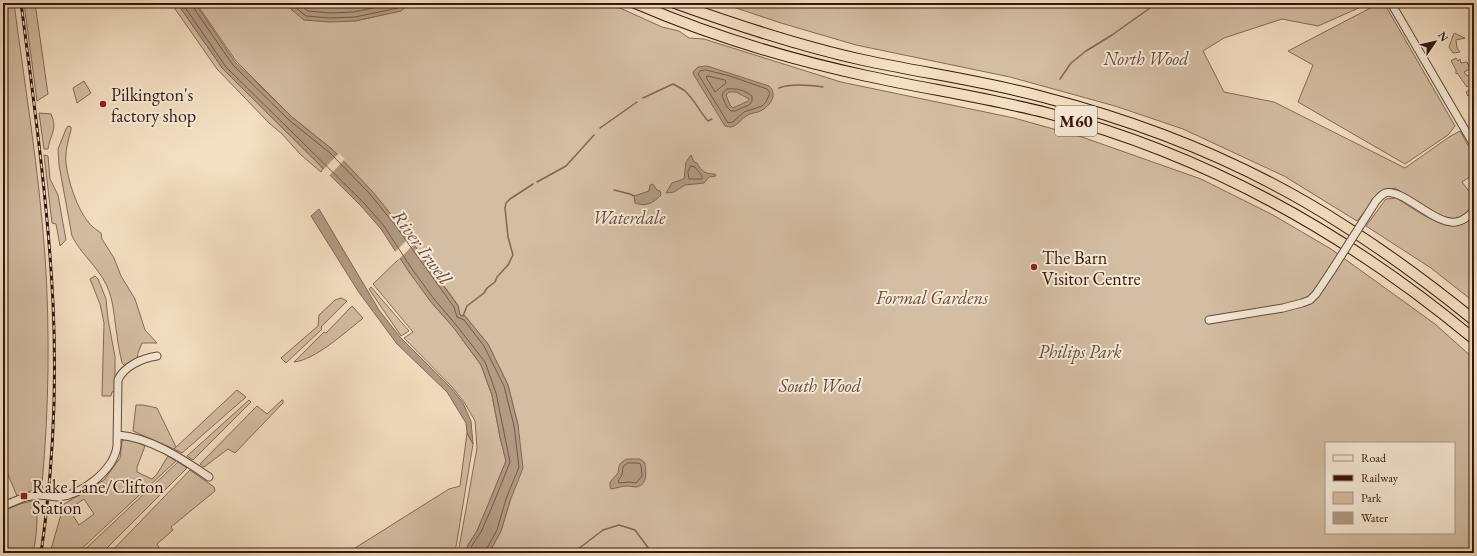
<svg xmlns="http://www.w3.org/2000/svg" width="1477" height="556" viewBox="0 0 1477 556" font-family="'EB Garamond',serif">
	<rect width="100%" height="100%" fill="#f3dfc2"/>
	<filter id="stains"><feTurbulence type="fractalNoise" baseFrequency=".005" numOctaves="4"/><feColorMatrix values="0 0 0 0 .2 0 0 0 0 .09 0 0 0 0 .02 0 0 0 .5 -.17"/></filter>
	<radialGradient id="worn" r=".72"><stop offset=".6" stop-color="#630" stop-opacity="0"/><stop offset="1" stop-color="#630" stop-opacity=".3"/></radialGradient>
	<path fill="#d3bda3" stroke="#846a56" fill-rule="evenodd" d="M3 3H14C25 87 39 171 45 256 50 332 49 408 42 484L43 490 37 489 17 496 4 465H3Z
		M24 3H35L48 94 37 101Z
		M171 3H177L223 69 319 164 323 169 321 172 301 155 282 134 269 123 217 69Z
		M196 3H287L292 10 355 21 400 11 410 3H609L662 27 679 31 689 38 704 39 841 82 1014 118 1082 137 1201 179 1273 215 1331 249 1435 324 1474 359V553H489L501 531 510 501 518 425 508 385 488 344 465 316 460 315 458 305 398 223 333 150 292 117 236 61ZM1326 443H1454V533H1326Z
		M721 3H1370L1318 26 1282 19 1224 38 1203 51 1224 92 1274 102 1405 168 1449 137 1460 131 1474 156V174L1462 182 1474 198V207C1470 210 1465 216 1459 218 1442 223 1410 197 1395 188L1381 192 1357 221 1284 176 1183 129 1115 106 1010 77 856 45 781 23Z
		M1380 3H1384L1455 126 1448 135 1405 164 1298 102 1313 65 1288 51Z
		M1454 33 1465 38 1456 40 1457 48 1460 52 1453 53 1449 47Z
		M1456 58 1458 61 1460 59 1461 63 1467 62 1470 69 1464 72 1467 76 1472 73 1474 77 1473 78 1474 81 1470 83 1471 84 1474 83V92L1468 96 1466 92 1473 87 1471 84 1467 87 1457 73 1456 74V70L1451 61Z
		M84 81 91 93 77 103 73 88Z
		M39 113 51 114C58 129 50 135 48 149H44Z
		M68 126 71 127V130C68 141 65 152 66 163 68 181 77 209 89 223 92 227 97 230 101 233L102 239 114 258 121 276 135 299 145 330 157 343H142L138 353 137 359 125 366 122 363C120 354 118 345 117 335 114 318 114 300 106 284 97 266 81 254 72 236L59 165 58 149 66 129Z
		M44 155 48 156 50 179 58 195 66 240 60 246 56 224 52 223Z
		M1396 198C1415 209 1438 229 1462 224 1466 223 1471 218 1474 215V302L1431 268 1366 226 1386 199Z
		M400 258 431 302 454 328 481 365 492 395 500 437 506 461 488 505 477 531 468 545 466 553H458L477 448 475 421 464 402 453 388 404 338 413 332 373 284Z
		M95 276 98 279 106 299 108 319 115 357V391L112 392 111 396H102L104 323 100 304 90 279Z
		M371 287 409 331 401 336 369 289Z
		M341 298 347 301 321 327 322 329 286 363 281 358 318 326 319 315 335 300Z
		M352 306 363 318 361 320C344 333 315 360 294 362L324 332 326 333Z
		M237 390 246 397 182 453 174 449Z
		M249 400 251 402 193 460 187 456Z
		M282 400H283V403L235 453 228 449 204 467 200 464 257 406 267 414Z
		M136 405H143L157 408 176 447 174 449 133 431Z
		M467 433 473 444 455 553H359L355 548 449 489 460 486Z
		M129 438 145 446 137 467V472L152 479 157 474 168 456 176 461 77 553H50L64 504 104 480 120 458 122 441ZM84 499 94 514 79 525 69 509Z
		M178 462 187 468 102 553H81Z
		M190 470 214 487 215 491 171 527 173 530 157 544 162 553H110Z
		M36 500C38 518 37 535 33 553H3V511L20 504Z"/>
	<path fill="#b29b83" stroke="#806653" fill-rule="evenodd" d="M177 3H195L235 62 292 117 333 150 373 192 398 223 458 306 460 315 465 316 488 344 508 385 518 425 523 468 510 501 501 531 489 553H466L468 545 477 531 488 505 506 461 500 437 492 395 481 365 454 328 431 302 409 272 381 229 361 206 223 69Z
		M287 3H410L401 11 355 21 330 22 304 20 292 10Z
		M707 66 769 86C779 95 769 108 758 112 754 113 750 113 746 116 739 121 735 130 725 126L694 75 693 72 698 67ZM729 92H736L749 99 748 101 733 108 730 105 726 95Z
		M691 155 694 162 697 163C702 172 706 174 715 174L716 176 709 177 704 183 685 185 674 192 666 193 672 183 684 179 686 162Z
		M653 184 657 190 660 191 661 195C653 203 647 207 635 203L634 196 649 191 650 185Z
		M319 209 379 310 400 337 452 389 463 403 471 421 473 444 467 433 466 423 447 392 397 344 358 291 311 216Z
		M627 459H640L645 463C646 472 648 485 636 487 633 487 630 486 627 486 622 486 617 488 611 489L610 487V482L618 473C619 465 619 463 627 459Z"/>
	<path fill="#f3dfc2" d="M339 153 345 159 328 177 322 171Z
		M410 237 415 243 398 260 394 253Z"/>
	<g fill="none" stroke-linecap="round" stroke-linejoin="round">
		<path stroke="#735846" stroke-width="1" d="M182 3 226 67 364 203 384 226 412 269 434 299 457 326 485 362 496 393 510 462 492 507 481 532 471 547 470 553
			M192 3 193 7 233 65 289 120 330 153 370 194 395 225 454 307 457 317 464 320 484 346 504 386 514 426 519 467 506 499 497 530 486 550V553
			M292 3 295 7 306 16 330 18 355 17 398 8 404 3
			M298 3 308 11 330 13 354 12 397 3
			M307 3C317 10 357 6 369 3
			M706 70 730 76 767 89 770 93 766 102 762 106 744 112 733 122 728 123 698 74 700 71Z
			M707 76 725 80 726 83 715 92 707 79Z
			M727 89C737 88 744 90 752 96V101L749 105 735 111H731L727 107 722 96 723 93Z
			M691 166 695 167 702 176V179H689L688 172Z
			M628 463H639L641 465 642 476 636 483 629 482 619 483 618 481 622 475 623 467Z"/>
		<path stroke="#806653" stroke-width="1.5" d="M1060 79 1071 63 1086 51 1112 35 1157 3
			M779 88C792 83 809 85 823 87
			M643 98 673 84C677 86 681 88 685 91 694 99 700 112 708 121L712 119
			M600 128 637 102
			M537 182 566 166 594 135
			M614 190 630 194 634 196
			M463 316 467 306 484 293 487 288 495 282 497 277 508 265 513 255 508 237 505 208 506 203 510 199 533 184
			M573 553 603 530 619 525 635 530 652 553"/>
		<g stroke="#644838" stroke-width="9">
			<path id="minor" d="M1391 3 1474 145
				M1376 201C1379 198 1381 195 1385 193 1403 188 1434 225 1456 222 1463 221 1469 216 1474 211
				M1209 320 1283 308 1302 303 1310 300 1316 294 1332 270
				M118 435C149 437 183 459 209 477
				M58 497C82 495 114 470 117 446L118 380C124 366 143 358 157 356
				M3 506 25 497 39 495"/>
		</g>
		<g stroke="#34160a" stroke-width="12">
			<path id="highway" d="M635 3C709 35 788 59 867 76 927 89 988 98 1047 113 1205 154 1349 235 1474 339
				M675 3C736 25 799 46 863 60 923 73 984 81 1043 97 1148 124 1252 166 1343 225 1389 254 1432 286 1474 320"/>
		</g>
		<use href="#minor" stroke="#f7ead7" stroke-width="7"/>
		<use href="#highway" stroke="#f3dfc2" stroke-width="10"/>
		<g stroke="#34160a" stroke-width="3">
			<path id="rail" d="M21 3C34 103 48 203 53 303 57 386 53 471 41 553"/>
		</g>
		<use href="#rail" stroke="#f7ead7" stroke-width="1.5" stroke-dasharray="4.5" stroke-linecap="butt"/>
		<g stroke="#644838" stroke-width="9" stroke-linecap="butt">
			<path id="minor-bridge" d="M1332 270 1376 201
				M39 495 58 497"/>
		</g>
		<use href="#minor-bridge" stroke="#f7ead7" stroke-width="7"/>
	</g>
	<g fill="#8f2418" stroke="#f7ead7" stroke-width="1.5">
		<circle cx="103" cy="104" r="4"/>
		<circle cx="1034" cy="267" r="4"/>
		<rect x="20" y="492" width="8" height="8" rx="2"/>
	</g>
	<g text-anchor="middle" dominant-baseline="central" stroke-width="4" stroke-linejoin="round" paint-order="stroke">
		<rect fill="#f7ead7" stroke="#6e5648" stroke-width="1" x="1055" y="106" width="42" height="30" rx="3"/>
		<g font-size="17" font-weight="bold" fill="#34160a">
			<text x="1076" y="121">M60</text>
		</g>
		<g font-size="18" font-style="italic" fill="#644838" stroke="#f7ead7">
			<text x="1146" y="58">North Wood</text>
			<text x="629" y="217">Waterdale</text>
			<text x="932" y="297">Formal Gardens</text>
			<text x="1080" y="351">Philips Park</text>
			<text x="820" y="385">South Wood</text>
		</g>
		<g font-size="18" fill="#34160a" stroke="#f7ead7" text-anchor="start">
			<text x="111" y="94">Pilkington's<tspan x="111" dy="21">factory shop</tspan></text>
			<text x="1042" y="257">The Barn<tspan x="1042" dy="21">Visitor Centre</tspan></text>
			<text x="32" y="486">Rake Lane/Clifton<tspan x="32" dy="21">Station</tspan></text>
		</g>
		<g font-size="19" font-style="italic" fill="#664b3a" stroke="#f7ead7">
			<text transform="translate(422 247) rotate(54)">River Irwell</text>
		</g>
	</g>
	<rect width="1477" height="556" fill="none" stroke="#f3dfc2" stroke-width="16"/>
	<rect x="4" y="4" width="1469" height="548" fill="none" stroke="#34160a" stroke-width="2"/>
	<rect x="8" y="8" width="1461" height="540" fill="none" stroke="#34160a"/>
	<rect x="1325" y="442" width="130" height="92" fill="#f7ead7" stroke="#a99585"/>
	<rect x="1333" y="455" width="20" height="6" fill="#f7ead7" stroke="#a99585"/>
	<text x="1361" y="462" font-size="12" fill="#34160a">Road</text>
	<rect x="1333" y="475" width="20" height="6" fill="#34160a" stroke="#a99585"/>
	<text x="1361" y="482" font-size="12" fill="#34160a">Railway</text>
	<rect x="1333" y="492" width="20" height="12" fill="#d3bda3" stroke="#a99585"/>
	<text x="1361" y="502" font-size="12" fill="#34160a">Park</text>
	<rect x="1333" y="512" width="20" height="12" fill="#b29b83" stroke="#a99585"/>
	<text x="1361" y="522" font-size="12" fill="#34160a">Water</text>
	<g transform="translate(1435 42) rotate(56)" stroke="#f7ead7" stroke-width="3" paint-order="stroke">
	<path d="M0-3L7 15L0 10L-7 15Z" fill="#34160a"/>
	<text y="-6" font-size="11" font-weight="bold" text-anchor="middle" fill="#34160a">N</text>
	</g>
	<rect width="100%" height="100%" filter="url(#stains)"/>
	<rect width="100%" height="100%" fill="url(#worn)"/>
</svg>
